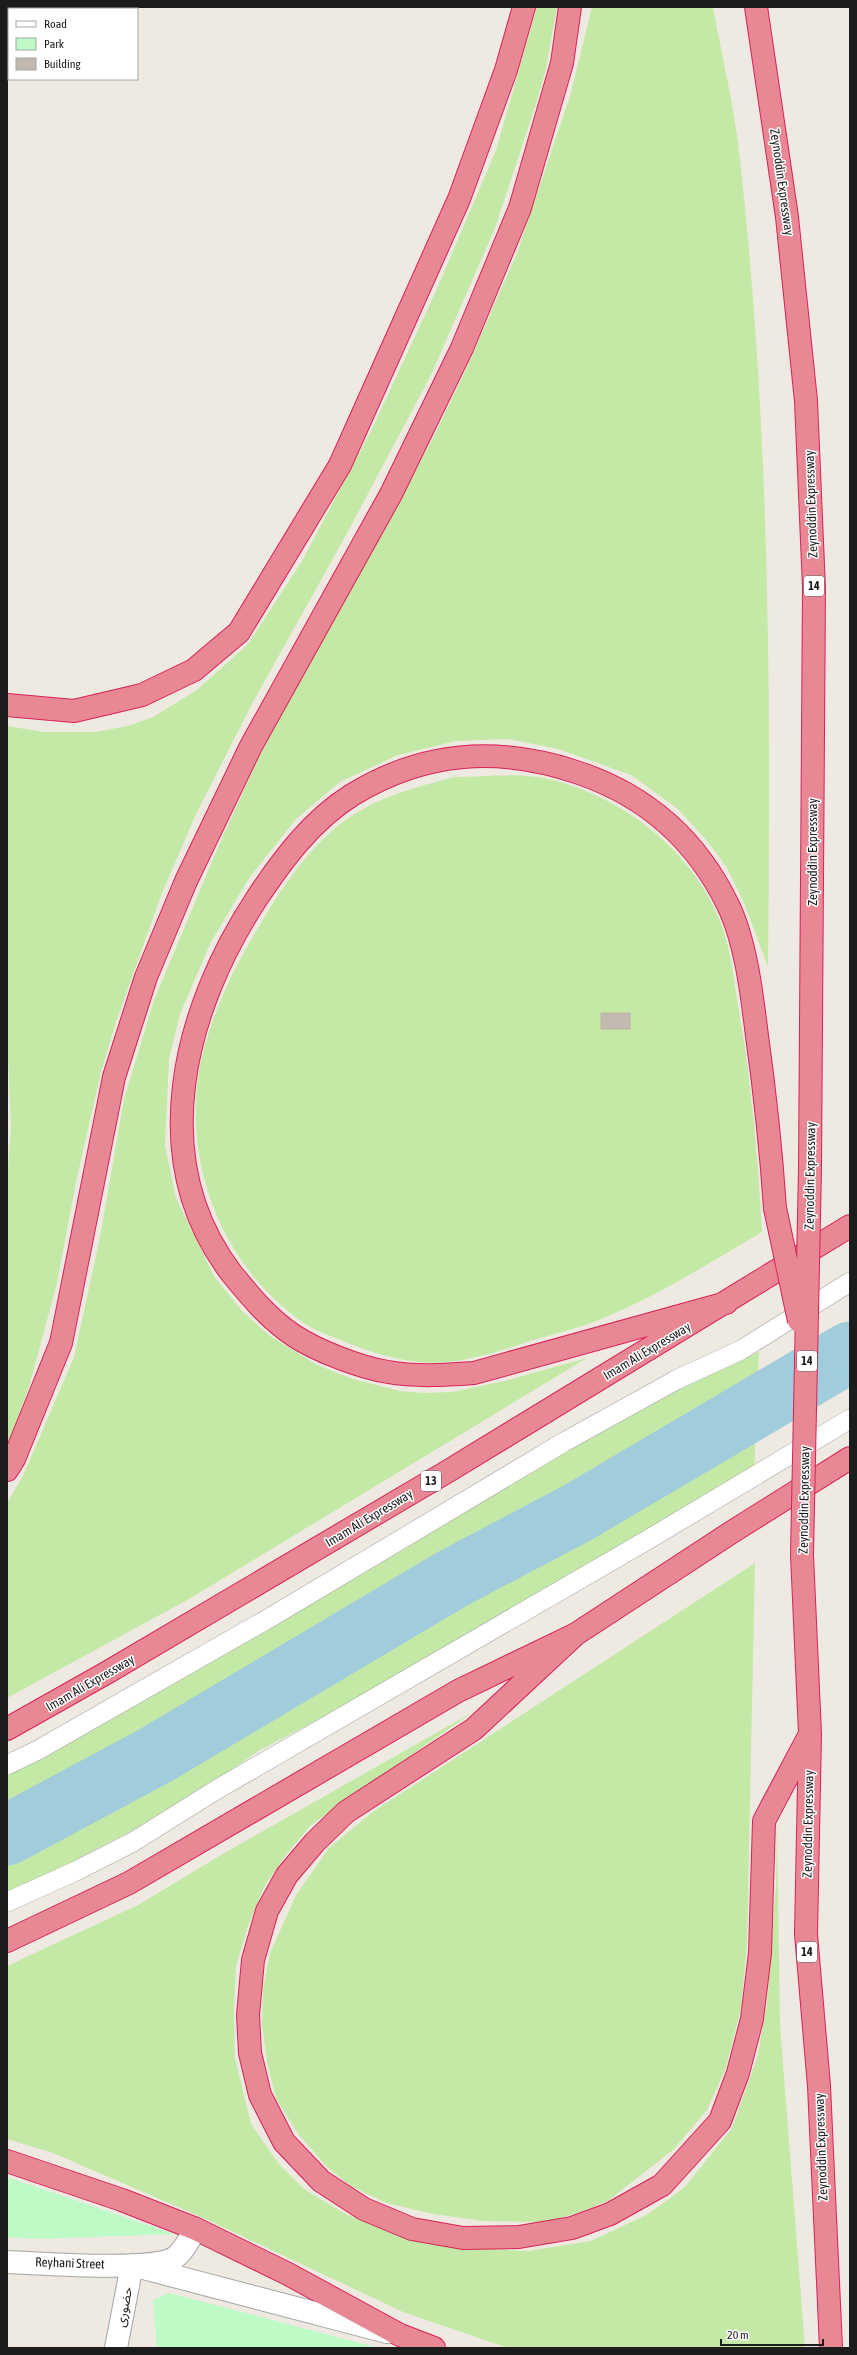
<svg xmlns="http://www.w3.org/2000/svg" width="857" height="2355" viewBox="0 0 857 2355" font-family="'Asap Condensed','Noto Sans Arabic',sans-serif">
	<rect width="100%" height="100%" fill="#eeeae2"/>
	<path fill="#c4e9a6" d="M537 7H557L545 73 537 101 495 228 431 375 346 535 253 702 196 814 162 893 116 1022 101 1072 76 1182 57 1283 29 1387 7 1447V1181L11 1127 7 1038V726L44 732H95L128 726 153 717 197 690 248 644 302 561 372 429 436 291 496 150Z
		M592 7H713C722 57 735 109 740 160 770 427 771 698 768 967L744 903 727 868 708 842 678 809 631 775 558 749 508 739 456 741 398 755 340 782 296 819 249 878 211 942 180 1014 169 1059 165 1145 176 1198 214 1276 242 1311 270 1336 317 1365 353 1379 400 1391 424 1393 452 1392 504 1381 587 1358 189 1599 7 1698V1503L23 1476 74 1357 100 1237 124 1099 154 1000 216 852 257 761 302 675 431 442 463 376 517 253 570 96Z
		M454 777C481 777 511 773 537 777 617 790 697 852 723 929 731 953 734 980 738 1005 751 1080 758 1156 762 1232 714 1260 666 1291 615 1313 588 1326 558 1333 530 1341 503 1350 476 1359 448 1362 410 1366 372 1353 338 1339 329 1335 319 1332 310 1327 225 1273 181 1165 200 1066 210 1016 234 967 261 923 282 888 306 851 339 825 373 798 413 788 454 777Z
		M759 1352 754 1476 631 1538 384 1685 260 1750 180 1806 7 1895V1776L48 1755 644 1405Z
		M755 1563 747 1944 741 2008 726 2068 707 2110 673 2150 609 2200 584 2211 545 2222 483 2221 433 2214 386 2203 351 2186 327 2167 299 2135 276 2099 267 2062 262 2025 263 1989 270 1953 296 1895 329 1848 374 1811Z
		M473 1712 311 1825 286 1855 264 1887 248 1926 236 1966 234 2009 235 2058 251 2124 278 2163 304 2189 349 2216 404 2233 469 2248 528 2251 591 2241 648 2214 685 2187 732 2128 757 2058 767 2004 776 1884 777 1819 780 2025 805 2348H508L403 2312 208 2220 53 2153 7 2139V1966L138 1905 226 1852Z"/>
	<path fill="#bdfac5" d="M7 2177 174 2234 38 2239 7 2237Z
		M169 2293 379 2348H157L153 2300Z"/>
	<g fill="none" stroke-linecap="round" stroke-linejoin="round">
		<path stroke="#a1ccdc" stroke-width="61" d="M7 1835 156 1755 452 1579 577 1513 850 1352"/>
	</g>
	<path fill="#c2bab1" stroke="#c0b2a4" d="M601 1013H630V1029H601Z"/>
	<g fill="none" stroke-linecap="round" stroke-linejoin="round">
		<g stroke="#a3a3a3" stroke-width="20">
			<path id="lane" d="M7 1765 38 1750 271 1617 564 1442 676 1380 741 1350 850 1282
				M7 1902 76 1871 133 1842 216 1790 644 1542 850 1419"/>
		</g>
		<g stroke="#a3a3a3" stroke-width="24">
			<path id="street" d="M7 2262C41 2263 149 2272 174 2258 183 2253 190 2237 196 2229
				M132 2265 387 2332
				M116 2348 132 2265"/>
		</g>
		<g stroke="#d92257" stroke-width="24">
			<path id="highway" d="M756 7 787 217 806 401 814 588 810 1168
				M7 705 74 711 142 695 194 670 239 632 340 465 459 199 506 70 524 7
				M726 1303 474 1373C446 1375 416 1377 388 1372 361 1368 315 1350 293 1335 269 1319 250 1296 232 1274 144 1159 184 1009 257 898 283 859 312 820 352 795 425 750 500 746 579 773 647 796 697 841 728 905 746 942 752 995 757 1036 765 1093 771 1150 775 1208
				M7 1470 14 1459 61 1343 114 1077 146 977 186 881 251 746 391 494 462 348 520 208 562 63 570 7
				M802 1555 810 1734 806 1934 819 2086 831 2348
				M576 1634 474 1729 346 1812 315 1842 287 1875 267 1911 253 1960 248 2015 250 2053 260 2095 284 2142 321 2181 364 2209 412 2229 463 2238 519 2237 572 2228 610 2214 662 2185 720 2121 738 2073 752 2019 760 1953 764 1821 810 1734
				M7 1729 108 1672 445 1473 850 1226
				M7 1941 129 1883 458 1691 576 1634 735 1530 850 1458
				M7 2161 122 2200 196 2229 288 2274 400 2335 434 2348"/>
		</g>
		<use href="#lane" stroke="#fff" stroke-width="19"/>
		<use href="#street" stroke="#fff" stroke-width="22"/>
		<use href="#highway" stroke="#e78894" stroke-width="22"/>
		<g stroke="#d92257" stroke-width="24" stroke-linecap="butt">
			<path id="highway-bridge" d="M775 1208 799 1321
				M802 1555 810 1168"/>
		</g>
		<use href="#highway-bridge" stroke="#e78894" stroke-width="22"/>
	</g>
	<g text-anchor="middle" dominant-baseline="central" stroke-width="3" stroke-linejoin="round" paint-order="stroke">
		<g fill="#fff" stroke="#606060" stroke-width="1">
			<rect x="804" y="576" width="20" height="20" rx="3"/>
			<rect x="797" y="1351" width="20" height="20" rx="3"/>
			<rect x="421" y="1471" width="20" height="20" rx="3"/>
			<rect x="797" y="1942" width="20" height="20" rx="3"/>
		</g>
		<g font-size="12" font-weight="bold" fill="#1c1c1c">
			<text x="814" y="586">14</text>
			<text x="807" y="1361">14</text>
			<text x="431" y="1481">13</text>
			<text x="807" y="1952">14</text>
		</g>
		<g font-size="13" fill="#1c1c1c" stroke="#fff">
			<text transform="translate(782 182) rotate(82)">Zeynoddin Expressway</text>
			<text transform="translate(811 504) rotate(-92)">Zeynoddin Expressway</text>
			<text transform="translate(812 852) rotate(-90)">Zeynoddin Expressway</text>
			<text transform="translate(810 1176) rotate(-89)">Zeynoddin Expressway</text>
			<text transform="translate(647 1351) rotate(-31)">Imam Ali Expressway</text>
			<text transform="translate(804 1500) rotate(-89)">Zeynoddin Expressway</text>
			<text transform="translate(369 1518) rotate(-31)">Imam Ali Expressway</text>
			<text transform="translate(90 1683) rotate(-30)">Imam Ali Expressway</text>
			<text transform="translate(808 1824) rotate(-89)">Zeynoddin Expressway</text>
			<text transform="translate(821 2147) rotate(-92)">Zeynoddin Expressway</text>
			<text transform="translate(70 2263) rotate(2)">Reyhani Street</text>
			<text transform="translate(124 2307) rotate(-79)">حضوری</text>
		</g>
	</g>
	<rect width="857" height="2355" fill="none" stroke="#1c1c1c" stroke-width="16"/>
	<rect x="8" y="8" width="130" height="72" fill="#ffffff" stroke="#a4a4a4"/>
	<rect x="16" y="21" width="20" height="6" fill="#ffffff" stroke="#a4a4a4"/>
	<text x="44" y="28" font-size="12" fill="#1c1c1c">Road</text>
	<rect x="16" y="38" width="20" height="12" fill="#bdfac5" stroke="#a4a4a4"/>
	<text x="44" y="48" font-size="12" fill="#1c1c1c">Park</text>
	<rect x="16" y="58" width="20" height="12" fill="#c2bab1" stroke="#a4a4a4"/>
	<text x="44" y="68" font-size="12" fill="#1c1c1c">Building</text>
	<path d="M721 2339v6h102v-6" fill="none" stroke="#1c1c1c" stroke-width="2"/>
	<text x="727" y="2339" font-size="12" fill="#1c1c1c" stroke="#ffffff" stroke-width="3" paint-order="stroke">20 m</text>
</svg>
